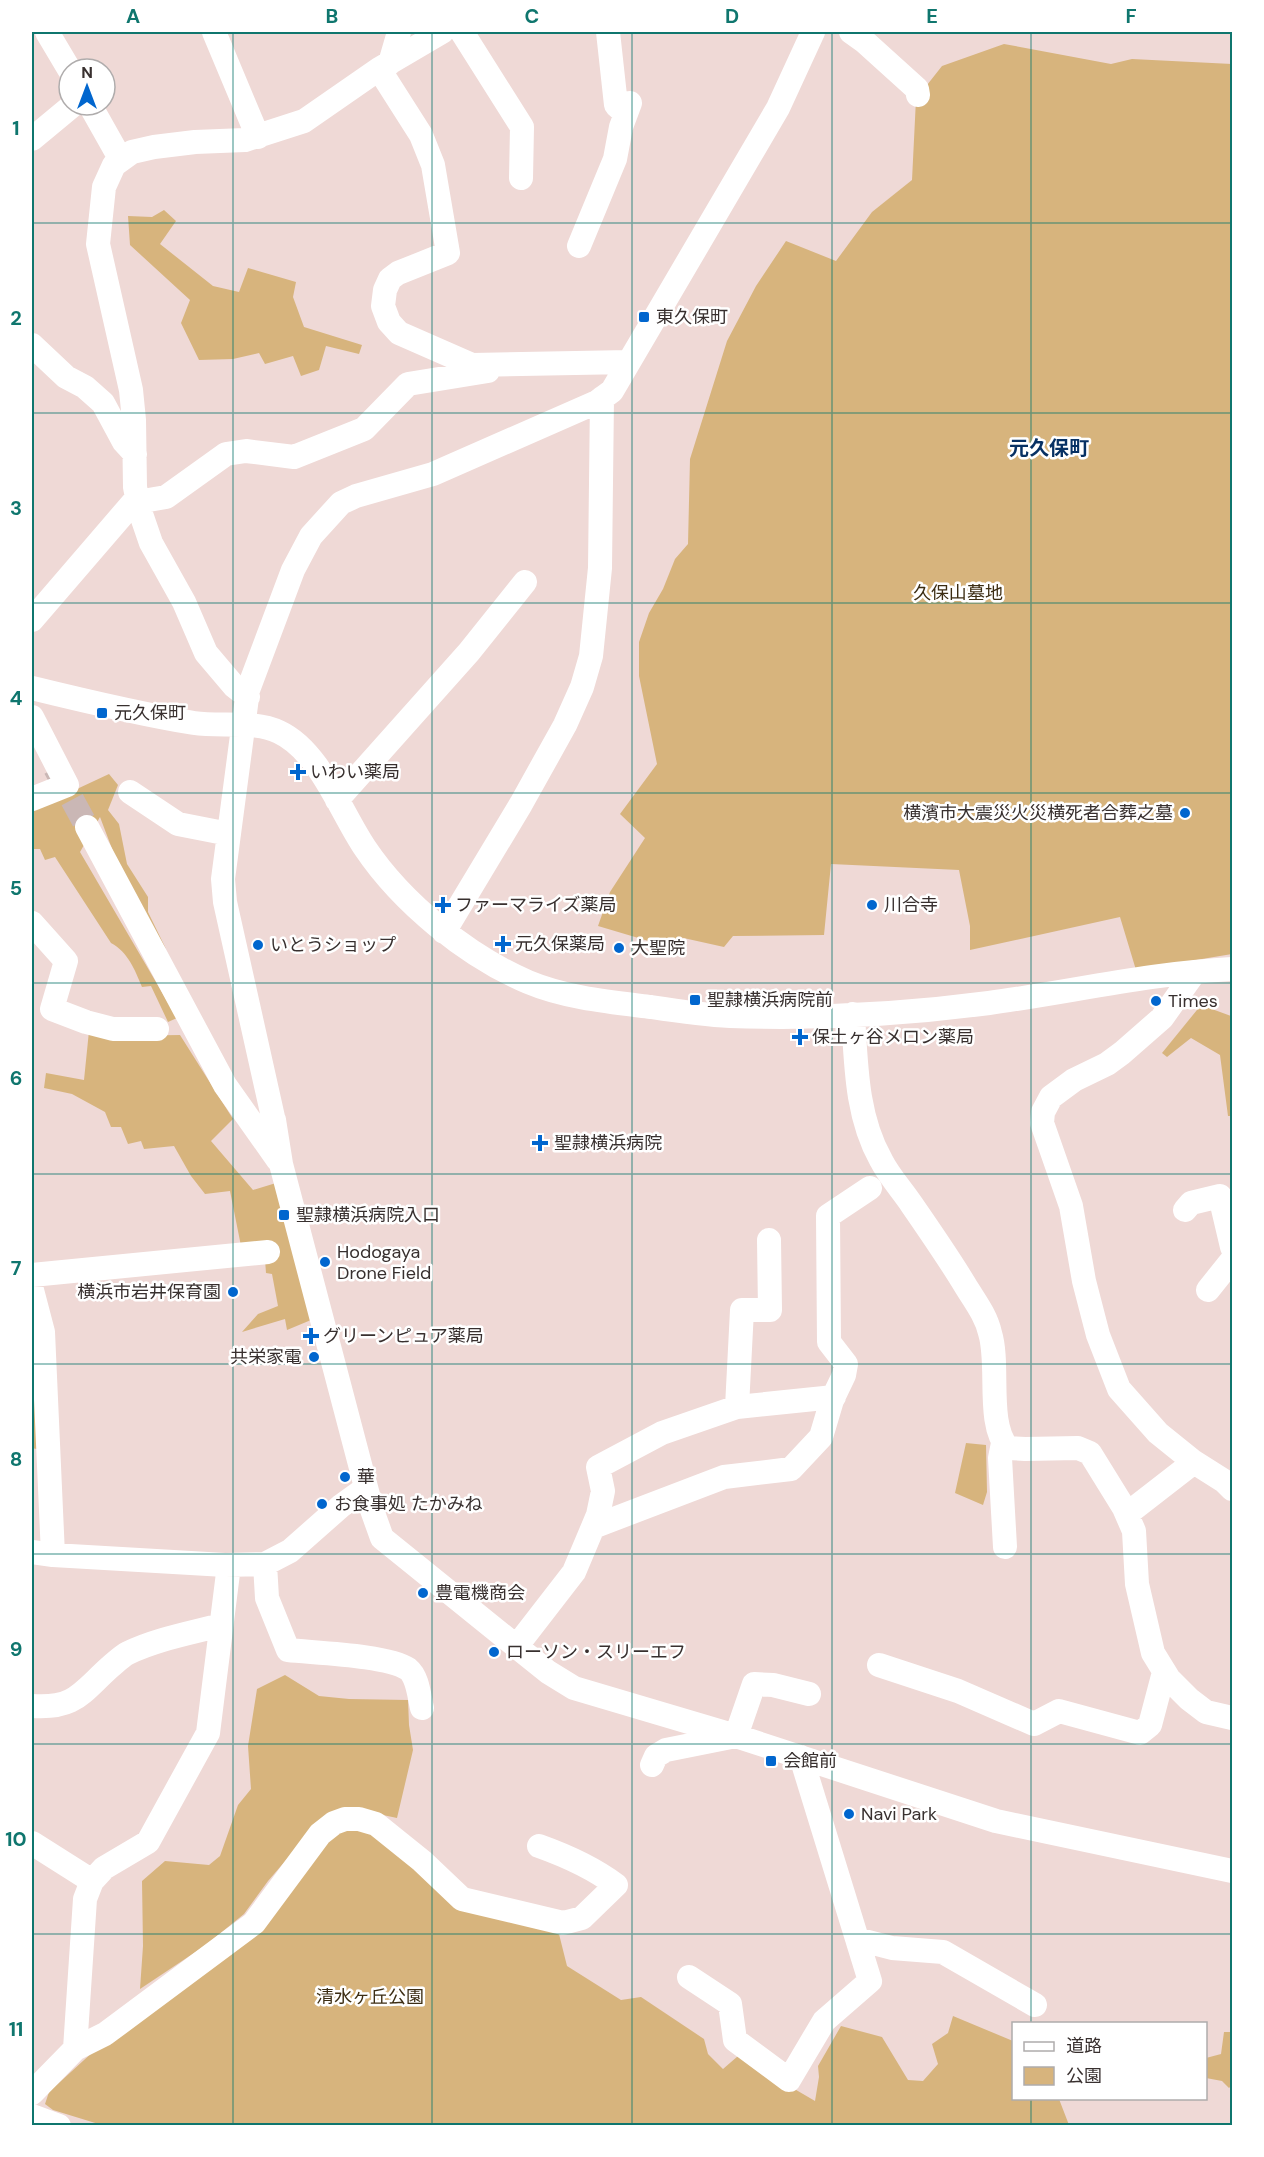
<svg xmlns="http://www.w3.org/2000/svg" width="1264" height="2157" viewBox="0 0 1264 2157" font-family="'DM Sans','Noto Sans JP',sans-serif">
	<rect width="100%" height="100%" fill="#efd9d6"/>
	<path fill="#d7b47d" d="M1004 44 1111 64 1132 59 1232 64V954L1136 970 1120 917 970 950V926L959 870 831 864 824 935 733 936 724 947 679 937 672 948 598 926 610 892 645 838 620 814 657 764 639 676V642L649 613 663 589 675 559 688 544 690 459 727 341 756 286 786 241 836 261 872 212 912 180 916 99 942 66Z
		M164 210 176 221 160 244 213 286 239 292 248 268 296 282 293 297 304 327 362 345 359 354 326 346 319 370 301 376 293 356 265 364 259 353 233 359 199 360 181 323 190 300 130 245 128 216 152 217Z
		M109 774 118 785 108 810 119 824 127 864 148 897V912L166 949 128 891 100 817 80 852 177 1018 168 1022 151 986 142 987C135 970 128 952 111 943L55 857 45 860 40 849H32V810Z
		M1201 1005 1231 1016 1232 1012V1116H1228L1220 1055 1191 1038 1167 1057 1162 1053Z
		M89 1031 116 1036 180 1035 233 1119 211 1141 253 1190 276 1183 311 1320 287 1330 285 1319 242 1332 258 1314 278 1306 272 1274 266 1273 264 1246H241L230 1191 205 1194 191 1176 174 1146 144 1149 141 1141 128 1144 121 1127H111L105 1112 72 1094 44 1088 46 1073 84 1080Z
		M32 1345H36L41 1450 32 1448Z
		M966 1443 986 1445 987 1492 983 1505 955 1493Z
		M285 1675 319 1696 349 1699 408 1700 409 1725 413 1750 397 1818 345 1807 319 1822 268 1881 244 1914 206 1945 140 1989 143 1946 142 1881 165 1861 209 1865 220 1856 238 1805 251 1789 248 1746 257 1689Z
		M367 1829 459 1903 558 1930 567 1966 621 2000 641 1997 704 2039 708 2054 723 2069 738 2056 815 2101 819 2077 818 2066 841 2026 882 2037 908 2080 923 2081 938 2064 932 2044 948 2033 953 2016 1013 2041 1014 2098 1059 2099 1069 2125 105 2126 53 2110 45 2104 49 2092 95 2050 264 1924 338 1830Z
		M1224 2032H1232V2085L1229 2088 1222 2081 1206 2078V2058L1221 2054Z"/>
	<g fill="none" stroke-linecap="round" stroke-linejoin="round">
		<path stroke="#cab7b5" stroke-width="24" stroke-dasharray="24 12" stroke-linecap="butt" d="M55 768 87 827"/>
		<path stroke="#fff" stroke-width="24" d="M47 32 69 69
			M214 32 258 137
			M462 32 522 127 521 178
			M608 32 616 105 626 114
			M851 32 865 42 917 89 918 95
			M390 63 399 32
			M379 69 421 135 433 165 448 253 398 273 390 279 385 290 383 306 389 322 399 333 472 365 629 362
			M90 105 121 160
			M32 139 73 105
			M579 246 615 159 621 127 630 103
			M32 345 66 377 85 387 103 403 124 442 135 454
			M137 502 166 497 226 454 246 451 294 457 364 429 408 384 488 371
			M32 620 137 498
			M32 688C85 701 139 714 194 723 221 727 254 720 279 732 320 751 341 813 365 848 402 903 467 956 528 982 566 998 610 1002 651 1007 677 1011 704 1015 730 1016 814 1019 906 1014 989 1003 1070 992 1151 973 1232 969
			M248 697 234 686 206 653 184 602 151 543 139 508 135 487 134 420 131 390 98 244 104 187 114 165 132 152 154 147 195 142 245 140 304 121 379 69 442 32
			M32 717 67 785 32 799
			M130 792 178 824 229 834
			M337 800 469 652 525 582
			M87 827 225 1085 278 1160
			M32 923 66 961 52 1009 86 1022 113 1029H157
			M444 932 521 804 565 725 582 687 591 656 600 568 602 398
			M1194 973 1162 1018 1122 1053 1107 1064 1074 1080 1051 1097 1043 1112 1042 1123 1071 1206 1084 1281 1098 1335 1119 1389 1158 1433 1194 1462 1224 1481 1232 1489
			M853 1014C856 1063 856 1116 881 1160 889 1176 902 1190 912 1205 930 1231 948 1257 965 1285 974 1300 986 1315 990 1333 1000 1365 986 1424 1008 1448L1025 1449 1078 1448 1090 1453 1124 1508 1134 1531 1137 1584 1153 1653 1169 1679 1189 1699 1206 1712 1232 1718
			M274 1120 281 1164 372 1510 382 1538 548 1672 574 1688 736 1736 996 1821 1232 1871
			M275 1126 225 902 223 879 248 690 293 570 311 536 341 503 356 496 433 474 597 402 612 391 778 108 813 32
			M1185 1210 1191 1203 1220 1196 1232 1247
			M32 1275 268 1252
			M32 1290 43 1332 53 1555
			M1208 1290 1232 1260
			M737 1407 742 1310H770L769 1240
			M1003 1443 1000 1458 1005 1547
			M1127 1514 1194 1462
			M593 1527 724 1477 791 1469 821 1437 832 1400 844 1375 846 1364 829 1342 828 1216 870 1188
			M32 1552 53 1555 225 1565 265 1564 290 1551 341 1506 366 1488
			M265 1564 267 1598 288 1650C315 1653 387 1655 408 1669 418 1677 419 1696 422 1708
			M516 1647 574 1572 598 1515 603 1491 598 1467 662 1433 737 1407 834 1397
			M879 1665 958 1691 1034 1724 1059 1711 1140 1733 1150 1725 1164 1672
			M32 1706C75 1709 81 1693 110 1667 116 1662 122 1656 128 1653 157 1639 191 1633 221 1625
			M652 1765 656 1756 666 1750 736 1736 754 1684 773 1685 809 1694
			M32 1843 92 1881
			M857 1939 892 1948 943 1952 1035 2005
			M689 1977 730 2004 735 2040 789 2080 824 2021 870 1981 801 1757
			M75 2049 85 1899 92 1881 104 1868 148 1842 208 1733 229 1565
			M32 2093 75 2049 105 2034 254 1923 320 1834 334 1823 345 1819H359L376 1824 422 1861 462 1899 563 1923 582 1918 616 1885C592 1867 567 1856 539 1846
			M32 2116 59 2126"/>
	</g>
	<path fill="none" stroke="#0f766e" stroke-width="1.5" stroke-opacity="0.55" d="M233 32V2126M432 32V2126M632 32V2126M832 32V2126M1031 32V2024M32 223H1232M32 413H1232M32 603H1232M32 793H1232M32 983H1232M32 1174H1232M32 1364H1232M32 1554H1232M32 1744H1232M32 1934H1232M1031 2098V2126"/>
	<g fill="#0166ce" stroke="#fff" stroke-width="2">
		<rect x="638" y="311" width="12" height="12" rx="3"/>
		<rect x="96" y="707" width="12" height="12" rx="3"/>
		<path d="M295 763h6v6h6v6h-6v6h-6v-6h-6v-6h6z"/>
		<circle cx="1185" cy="813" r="6"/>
		<path d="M440 896h6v6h6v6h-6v6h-6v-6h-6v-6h6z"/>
		<circle cx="872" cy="905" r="6"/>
		<path d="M500 935h6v6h6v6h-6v6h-6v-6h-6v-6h6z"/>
		<circle cx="258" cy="945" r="6"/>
		<circle cx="619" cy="948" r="6"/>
		<rect x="689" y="994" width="12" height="12" rx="3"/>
		<circle cx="1156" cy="1001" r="6"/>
		<path d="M797 1028h6v6h6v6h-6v6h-6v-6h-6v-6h6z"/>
		<path d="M537 1134h6v6h6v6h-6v6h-6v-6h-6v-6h6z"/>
		<rect x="278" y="1209" width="12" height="12" rx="3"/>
		<circle cx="325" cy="1262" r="6"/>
		<circle cx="233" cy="1292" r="6"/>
		<path d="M308 1327h6v6h6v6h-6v6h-6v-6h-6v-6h6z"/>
		<circle cx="314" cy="1357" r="6"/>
		<circle cx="345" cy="1477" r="6"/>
		<circle cx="322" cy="1504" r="6"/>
		<circle cx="423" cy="1593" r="6"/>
		<circle cx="494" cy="1652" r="6"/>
		<rect x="765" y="1755" width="12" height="12" rx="3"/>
		<circle cx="849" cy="1814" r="6"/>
	</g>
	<g text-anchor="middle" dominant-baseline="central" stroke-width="5" stroke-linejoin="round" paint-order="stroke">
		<g font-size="18" fill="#38302f" stroke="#fff" text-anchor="start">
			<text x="656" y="317">東久保町</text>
			<text x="114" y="713">元久保町</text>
			<text x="310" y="772">いわい薬局</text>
			<text x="1173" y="813" text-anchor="end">横濱市大震災火災横死者合葬之墓</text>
			<text x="455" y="905">ファーマライズ薬局</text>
			<text x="884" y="905">川合寺</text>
			<text x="515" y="944">元久保薬局</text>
			<text x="270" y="945">いとうショップ</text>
			<text x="631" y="948">大聖院</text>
			<text x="707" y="1000">聖隷横浜病院前</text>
			<text x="1168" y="1001">Times</text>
			<text x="812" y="1037">保土ヶ谷メロン薬局</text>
			<text x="554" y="1143">聖隷横浜病院</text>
			<text x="296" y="1215">聖隷横浜病院入口</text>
			<text x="337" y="1252">Hodogaya<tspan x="337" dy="21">Drone Field</tspan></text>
			<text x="221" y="1292" text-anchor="end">横浜市岩井保育園</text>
			<text x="323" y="1336">グリーンピュア薬局</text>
			<text x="302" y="1357" text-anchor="end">共栄家電</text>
			<text x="357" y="1477">華</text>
			<text x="334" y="1504">お食事処 たかみね</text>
			<text x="435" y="1593">豊電機商会</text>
			<text x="506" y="1652">ローソン・スリーエフ</text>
			<text x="783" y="1761">会館前</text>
			<text x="861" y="1814">Navi Park</text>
		</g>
		<g font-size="18" fill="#3c2d13" stroke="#fff">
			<text x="958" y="593">久保山墓地</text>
			<text x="370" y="1997">清水ヶ丘公園</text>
		</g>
		<g font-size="20" font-weight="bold" fill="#073164" stroke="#fff">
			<text x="1049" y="448">元久保町</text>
		</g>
	</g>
	<rect width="1264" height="2157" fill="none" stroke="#ffffff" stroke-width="66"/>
	<rect x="1012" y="2022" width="195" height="78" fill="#ffffff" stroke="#afacac" stroke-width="1.5"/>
	<rect x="1024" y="2042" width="30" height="9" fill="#ffffff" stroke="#afacac" stroke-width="1.5"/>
	<text x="1066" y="2052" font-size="18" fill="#38302f">道路</text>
	<rect x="1024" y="2067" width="30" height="18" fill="#d7b47d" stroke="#afacac" stroke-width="1.5"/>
	<text x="1066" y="2082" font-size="18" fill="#38302f">公園</text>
	<g transform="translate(87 87)"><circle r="28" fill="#ffffff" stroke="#afacac" stroke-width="1.5"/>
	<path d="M0-4.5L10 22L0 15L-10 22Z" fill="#0166ce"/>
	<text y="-9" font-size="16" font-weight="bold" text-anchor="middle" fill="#38302f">N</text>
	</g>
	<rect x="33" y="33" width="1198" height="2091" fill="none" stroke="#0f766e" stroke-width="2"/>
	<g font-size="20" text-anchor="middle" font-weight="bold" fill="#0f766e">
		<text x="133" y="23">A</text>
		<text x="332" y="23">B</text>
		<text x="532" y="23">C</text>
		<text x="732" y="23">D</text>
		<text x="932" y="23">E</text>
		<text x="1131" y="23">F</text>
		<text x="16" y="135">1</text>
		<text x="16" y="325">2</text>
		<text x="16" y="515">3</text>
		<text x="16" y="705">4</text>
		<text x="16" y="895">5</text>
		<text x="16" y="1085">6</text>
		<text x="16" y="1275">7</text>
		<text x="16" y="1466">8</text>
		<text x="16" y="1656">9</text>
		<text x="16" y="1846">10</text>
		<text x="16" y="2036">11</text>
	</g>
</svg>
